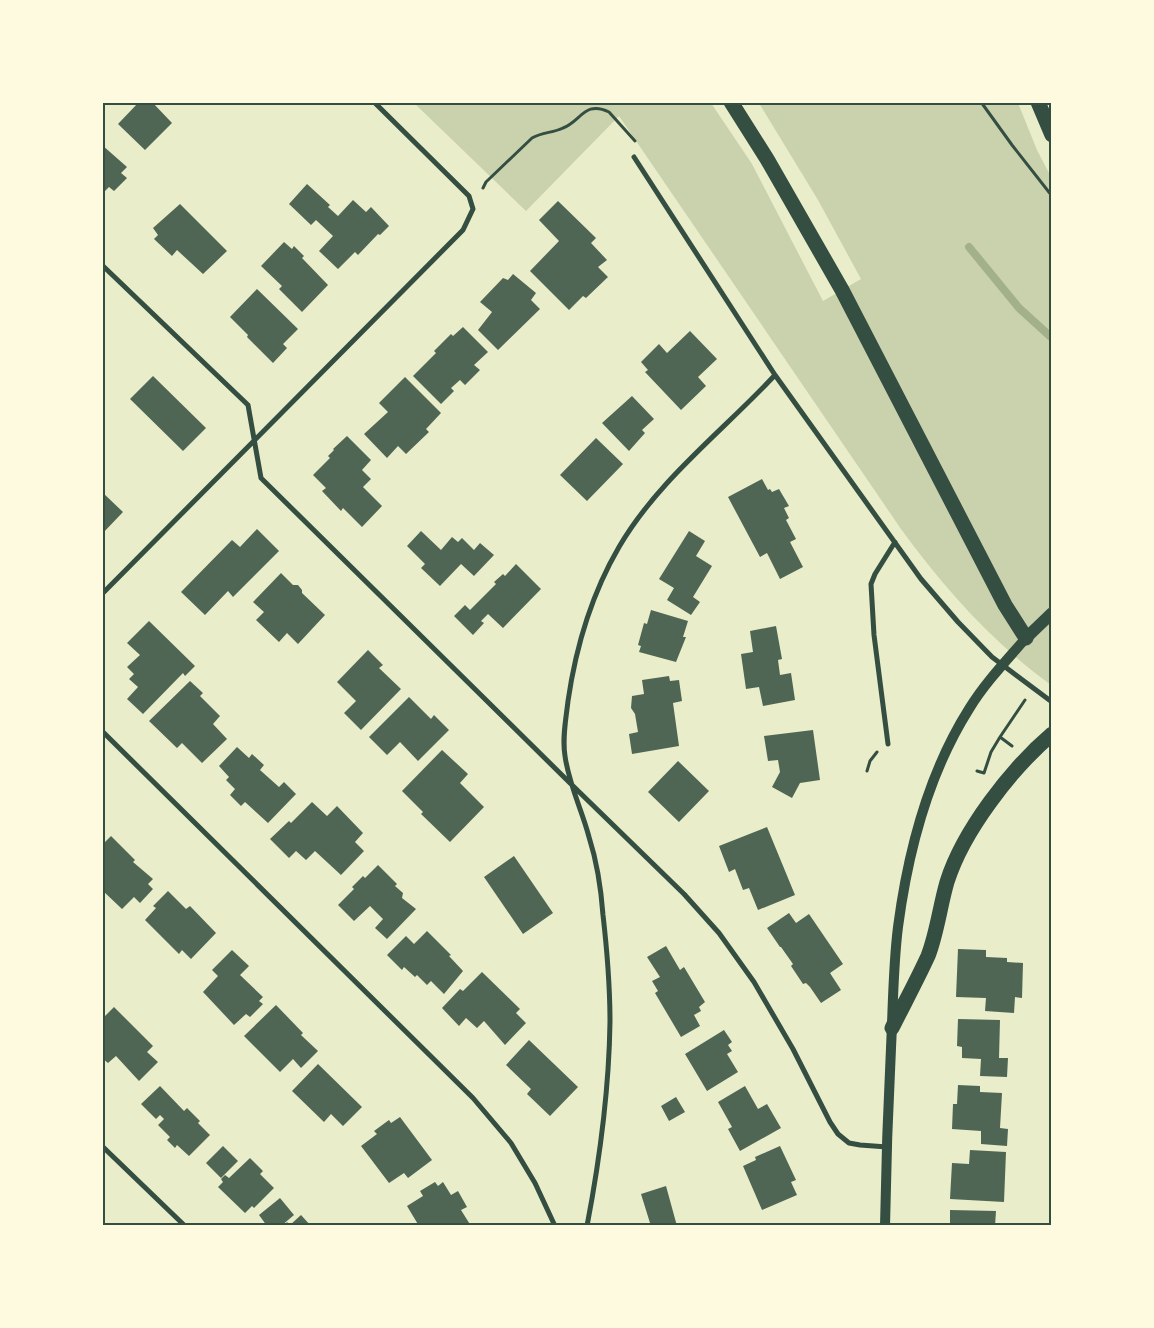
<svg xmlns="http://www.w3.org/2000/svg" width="1154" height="1328" viewBox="0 0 1154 1328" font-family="'IBM Plex Sans',sans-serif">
	<rect width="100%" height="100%" fill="#e9edc9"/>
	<path fill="#cad2ad" d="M414 103H711L752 164 823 301 861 279 818 200 759 103H1018L1037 150 1051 177V685C992 642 944 588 901 529L619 116 526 211Z"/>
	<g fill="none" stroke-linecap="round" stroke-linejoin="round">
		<path stroke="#a3b18a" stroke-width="8" d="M969 247 1019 308 1052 338"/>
	</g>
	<path fill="#4f6655" d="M139 102H152L172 123 145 150 118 124Z
		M102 145 127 167 121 173 127 178 114 191 109 187 102 194Z
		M307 184 330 205 328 207 338 216 353 200 366 212 371 207 389 226 380 235 378 234 358 255 355 252 338 269 319 251 333 236 316 220 311 225 289 204Z
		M558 201 596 238 591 243 607 260 598 267 608 277 586 298 583 296 569 310 530 271 559 241 539 220Z
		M180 204 227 251 203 274 177 250 172 256 154 239 158 235 153 228Z
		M284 242 292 249 294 246 304 256 302 258 328 285 302 312 279 289 282 286 261 266Z
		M513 274 536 293 531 300 540 309 498 350 478 330 492 312 480 302 503 278 508 280Z
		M257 289 298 329 283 344 287 348 273 363 247 337 248 335 230 317Z
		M463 327 488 352 474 365 480 370 465 385 460 380 451 388 454 391 441 404 413 376 436 353 434 351 451 334 453 336Z
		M690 331 717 359 698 377 706 386 681 410 645 372 648 370 641 362 659 344 667 353Z
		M153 376 206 428 183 451 130 399Z
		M405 377 441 413 426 429 429 432 406 454 398 446 387 458 364 434 388 412 379 403Z
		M632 396 654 419 642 430 645 433 629 451 602 423Z
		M347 436 371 460 362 470 371 479 363 487 382 506 362 527 343 508 341 511 322 491 326 488 313 475 330 458 328 456 334 450 333 449Z
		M596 438 623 464 587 501 560 475Z
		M762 479 768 490 770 489 772 492 779 489 789 506 784 508 789 518 786 520 796 539 790 542 803 567 780 579 767 553 760 557 728 497Z
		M102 492 123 512 102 534Z
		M257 529 279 551 233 597 228 591 205 615 181 592 232 540 240 547Z
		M421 531 441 550 452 537 458 542 462 538 474 550 480 543 494 555 474 576 461 564 440 586 421 568 425 564 407 546Z
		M689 531 705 541 696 556 712 566 693 597 700 602 691 615 667 600 674 588 659 579Z
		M516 564 541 589 503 628 488 614 481 621 484 623 473 635 454 616 465 605 470 610 496 584 494 582 503 574 505 576Z
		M281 573 293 585H298L302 590V593L325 615 298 644 287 633 279 642 256 620 264 612 253 602Z
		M651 610 688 621 683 637H686L676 662 639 652 641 646 638 645 644 623 647 624Z
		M149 621 195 666 185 676 183 673 143 714 127 699 138 687 129 679 134 674 127 667 140 655 127 643Z
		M776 626 782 659 778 660 780 675 791 673 795 700 763 706 759 687 746 689 741 654 753 652 750 631Z
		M368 650 383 665 379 668 401 689 361 730 344 713 356 701 337 682Z
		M669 676 670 681 679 680 682 701 673 703 679 746 632 754 629 734 638 732 635 714 631 708 632 696 644 694 642 680Z
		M190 681 203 693 200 696 220 716 213 724 227 739 202 763 182 743 177 748 149 721Z
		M409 697 431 719 434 715 449 730 418 761 400 742 387 755 369 737Z
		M813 730 820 780 800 783 792 798 772 787 780 772 778 760 768 761 764 736Z
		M237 747 249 758 252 754 264 765 260 770 279 787 284 782 296 794 268 823 245 802 241 806 230 795 235 789 226 780 229 777 219 766Z
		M442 750 468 774 460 783 484 807 450 842 421 814 423 812 402 791Z
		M678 761 709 791 679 822 648 792Z
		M312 802 327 816 337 806 363 833 355 842 364 851 341 875 315 851 306 860 296 851 289 858 270 839 289 821 291 823Z
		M767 827 795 895 758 910 749 888 743 890 735 869 729 872 719 846Z
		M111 836 135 860 133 862 153 879 148 884 153 889 140 903 134 897 122 909 102 890V863L104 861 102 860V845Z
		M514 856 553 913 523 934 484 877Z
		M378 865 397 884 395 886 403 893 402 898 416 909 387 939 375 928 383 919 370 906 354 921 338 905 354 889 352 887 363 876 365 878Z
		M168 891 186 909 190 906 216 933 191 959 182 950 179 954 145 920 156 908 153 906Z
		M789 913 796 923 809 914 843 964 830 973 841 990 821 1003 810 987 806 983 803 984 791 966 793 964 781 947H780L767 928Z
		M427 931 451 955 449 956 463 971 444 994 431 981 427 985 417 975 415 977 404 967 402 970 387 955 406 936 414 944Z
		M666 946 680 970 684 967 705 1002 699 1007 701 1011 694 1015 700 1026 681 1037 655 993 658 991 652 981 660 977 647 957Z
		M958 949 986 950V957L1007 958V962L1023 963 1022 998 1015 997 1014 1013 985 1011 986 998 956 997Z
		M232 950 249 966 240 975 263 997 259 1001 263 1004 250 1017 246 1014 234 1025 203 992 218 976 212 970Z
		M482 972 520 1009 516 1013 526 1023 505 1045 484 1021 477 1028 466 1018 459 1026 442 1008 460 989 463 991Z
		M276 1005 303 1033 301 1035 318 1051 301 1068 293 1059 280 1072 244 1036Z
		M114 1007 153 1046 147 1052 158 1062 139 1081 116 1056 108 1063 102 1058V1019Z
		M958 1019 1000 1020 999 1058H1008L1007 1077 980 1076 981 1059 962 1058V1047L957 1046Z
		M724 1030 732 1042 728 1045 732 1051 727 1054 738 1072 707 1091 685 1054Z
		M529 1040 578 1087 550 1116 527 1094 531 1089 506 1065Z
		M318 1064 362 1107 343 1126 331 1114 324 1122 292 1091Z
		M958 1085 980 1086V1092L1002 1093 1000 1128 1008 1129 1007 1146 981 1144V1131L952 1129 953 1104H957Z
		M160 1086 184 1111 187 1108 200 1121 198 1123 210 1135 189 1156 177 1145 175 1148 167 1140 170 1137 158 1125 164 1119 160 1115 156 1119 141 1104Z
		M745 1086 758 1109 767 1104 781 1128 740 1151 728 1129 732 1127 718 1102Z
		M676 1097 685 1112 669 1121 661 1106Z
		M400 1117 432 1160 408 1178 404 1173 389 1183 361 1146 377 1134 374 1131 389 1120 391 1123Z
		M223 1146 238 1161 221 1178 206 1163Z
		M780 1146 796 1180 791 1182 797 1195 762 1210 743 1166 756 1160 755 1157Z
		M970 1150 1006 1152 1004 1202 950 1199 952 1163 969 1164Z
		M250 1158 263 1171 260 1174 274 1188 254 1208 252 1206 245 1213 218 1187 223 1182 221 1179 225 1175 229 1178Z
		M435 1182 438 1186 443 1182 451 1195 458 1191 467 1207 461 1210 471 1226H419L407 1206 423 1196 420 1191Z
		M666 1186 677 1226H645L650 1223 641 1194Z
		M280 1198 294 1215 281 1226H267L259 1215Z
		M950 1210 996 1211 995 1226H950Z
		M301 1215 311 1226H284L287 1222 290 1225Z"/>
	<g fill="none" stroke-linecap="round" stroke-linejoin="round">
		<path stroke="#344e41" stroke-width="3" d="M981 102 1012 145 1052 196
			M483 188 486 182 532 138C542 132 553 133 563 128 581 121 585 100 609 112L635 141
			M1000 737 1025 700
			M867 771 870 761 877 752
			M977 771 984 773 991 752 1000 737 1012 746"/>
		<path stroke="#344e41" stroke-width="5" d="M634 157 775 375 921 579 958 622 992 657 1052 702
			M102 265 248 405 261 478 571 784 684 894 719 933 754 982 793 1049 830 1122 838 1134 849 1143 860 1145 887 1147
			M102 594 463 230 473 209 469 196 374 102
			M102 731 473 1098 511 1143 535 1183 555 1226
			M888 744 874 635 871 584 875 574 895 542
			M102 1146 185 1226
			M587 1226C600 1158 609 1090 610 1022 610 986 607 950 603 915 601 888 597 862 589 837 582 810 569 785 565 756 562 738 566 719 568 701 576 646 591 595 619 547 658 480 723 431 775 375"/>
		<path stroke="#344e41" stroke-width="10" d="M885 1226C886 1166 888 1107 891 1048 893 1008 893 967 898 927 908 851 928 774 969 709 985 683 1006 661 1026 638"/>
		<path stroke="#344e41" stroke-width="12" d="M1026 638 1052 613"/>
		<path stroke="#344e41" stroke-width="15" d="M731 102 767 159 842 290 1005 605 1026 638
			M1038 102 1052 135
			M892 1028C904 1004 917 980 928 956 937 933 940 906 947 882 963 831 1011 769 1052 734"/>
	</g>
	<rect width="1154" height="1328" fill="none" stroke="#fefae0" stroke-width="208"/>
	<rect x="104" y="104" width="946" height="1120" fill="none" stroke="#344e41" stroke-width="2"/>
</svg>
